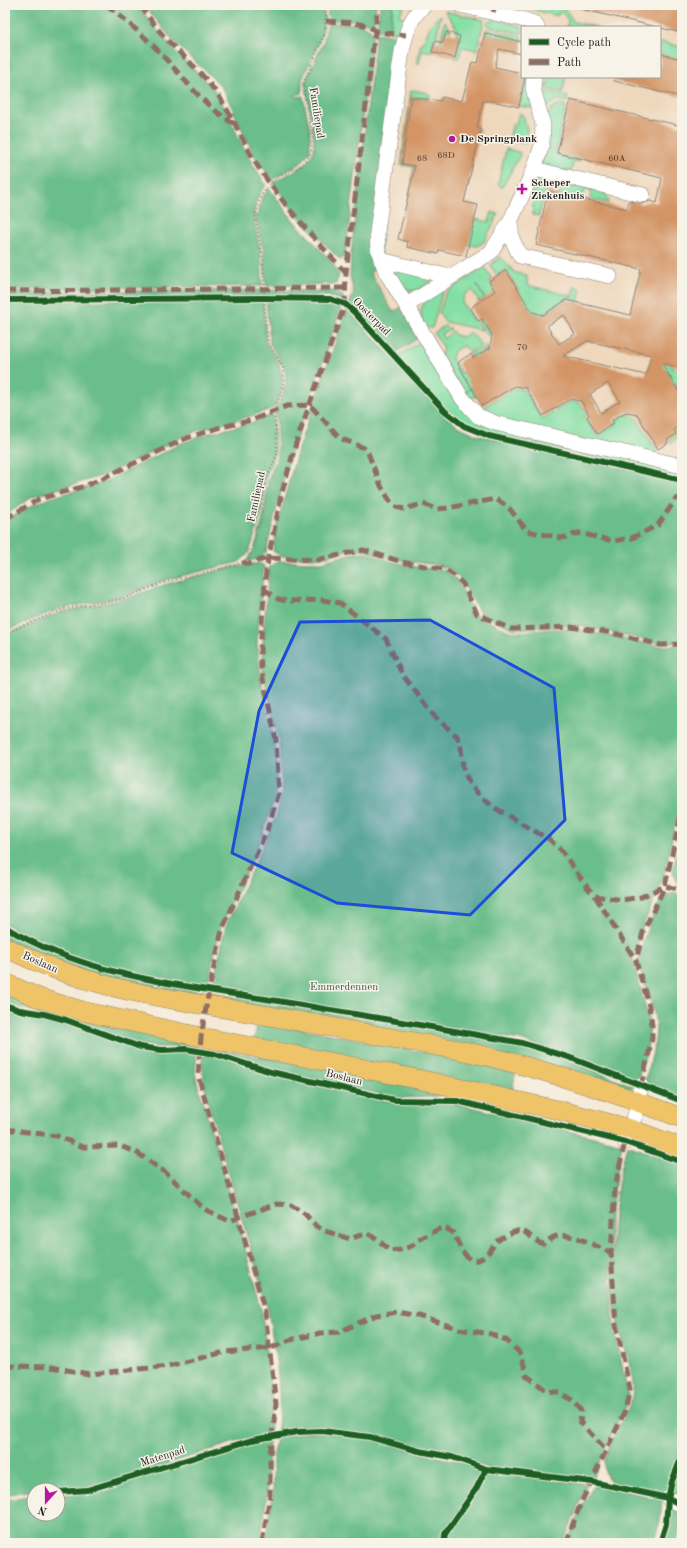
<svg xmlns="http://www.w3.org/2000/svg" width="687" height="1548" viewBox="0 0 687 1548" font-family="'Old Standard TT',serif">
	<rect width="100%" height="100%" fill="#f7f3e8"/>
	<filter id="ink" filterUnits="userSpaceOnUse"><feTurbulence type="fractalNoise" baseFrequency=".025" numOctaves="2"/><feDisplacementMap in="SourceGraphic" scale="8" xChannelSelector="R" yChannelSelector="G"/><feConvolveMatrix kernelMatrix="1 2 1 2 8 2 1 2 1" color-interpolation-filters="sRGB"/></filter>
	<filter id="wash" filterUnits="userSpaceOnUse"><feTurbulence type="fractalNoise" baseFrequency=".012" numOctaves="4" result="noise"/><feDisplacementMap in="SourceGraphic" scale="16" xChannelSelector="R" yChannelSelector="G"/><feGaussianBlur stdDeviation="0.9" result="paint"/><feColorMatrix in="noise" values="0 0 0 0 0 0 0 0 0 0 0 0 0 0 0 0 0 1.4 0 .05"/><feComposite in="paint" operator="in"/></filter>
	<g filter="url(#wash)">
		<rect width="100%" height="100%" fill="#f5e8d4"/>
		<path fill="#eed7bb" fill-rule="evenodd" d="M383 5H682V475L479 429 455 414 348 301ZM522 27H660V77H522Z"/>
		<path fill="#84dfa5" stroke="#507e60" d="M393 5H405L399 15 407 20 401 33 390 31Z
			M515 5H543L566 10 574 22 597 27H567L568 21 564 14 558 13 557 16Z
			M445 11 484 20 477 50 462 47 459 58H455L460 36 456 35 457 29Z
			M441 15 436 39H434L431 52 422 50 419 64 417 63 421 43H423L431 24Z
			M494 18 522 27V34L487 26 488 21 493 22Z
			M445 21 451 30 445 31 442 41 440 40Z
			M486 29 522 37V42L485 33Z
			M660 42 682 47V59L660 54Z
			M526 77H530L534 108 519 106Z
			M540 77H566L562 93 538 87 539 83 547 87 549 80 543 78V80H539Z
			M413 90 428 93 430 95 429 99 411 97 402 164 415 166 412 179 422 182 411 180 414 167 401 165 411 91Z
			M538 90 568 97 567 102 558 100 545 108Z
			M559 104 566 106 555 154 580 160 579 162 574 161 571 171 542 168 547 113 550 114 551 109Z
			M519 113 523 115 527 129 525 144 509 140 513 123 516 124Z
			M506 149 519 152 520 155 502 188 498 184Z
			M544 176 550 185 566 188 567 181 604 192 609 201 608 203 590 199 591 190 586 188 582 197 572 195V197L545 190 539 216 533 215 532 183 533 179Z
			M492 212 498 214 484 242 477 246 468 245 475 219 489 222Z
			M501 257 514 272 527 276V285L572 296 574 287 581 289 578 303 573 302 571 297 542 315 532 313 506 270 497 276 490 265Z
			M485 267 492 279 489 281 497 293 486 300 476 284 484 298 478 302V299L472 290 464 295 462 303 482 330 445 322 439 313 446 292Z
			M390 268 435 278C411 298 405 294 390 268Z
			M444 287 432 328 424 327C415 303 427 300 444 287Z
			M482 319 491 334 488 336 478 321Z
			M444 326 451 329 441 334 444 339 452 331 455 335 463 337 470 332 482 345 474 350 469 351 467 348 462 346 454 351 452 359 461 373 463 372 474 385 465 392 476 386 472 389 476 396 468 400 441 356 443 347 434 333Z
			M422 341 465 410 641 461 633 466 484 432C447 419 424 384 398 356Z
			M487 345 489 348 473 358 471 354 469 355 468 353 475 352Z
			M677 349 672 368 682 371V393L675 383 682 397 674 384 666 378 670 375 666 369 653 366Z
			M515 388 524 390 542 419 571 401 580 403 587 414 584 416 597 436 616 424 615 421 626 414 635 416 657 452 651 455 514 424 479 410Z
			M682 424V436L671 443 669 439 676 434 674 430Z
			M645 462 682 471V477L638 467Z"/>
		<path fill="#6bbe8a" stroke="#446d53" d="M5 5H137L172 48 213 88 220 98 246 153 266 185C247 208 255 223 260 249 262 261 262 274 262 286L5 289Z
			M144 5H323L325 20H323L324 26 320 40 302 80V93L295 95 296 97 303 96 310 130V151L301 163 272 180 254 155 226 95 219 84 174 42Z
			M327 5H376L374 27C362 18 344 21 330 20L328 18Z
			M380 5H393L390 31 377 30Z
			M330 23C343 24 363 21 373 32L346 249 343 258 340 260 295 213 273 183 306 164 314 151V137L305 82 323 43 328 24Z
			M376 33 400 37 379 267 370 272 393 312 402 307 420 337 395 353 349 304 354 293 350 277 351 254Z
			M269 188 293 220 332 262 339 275 336 284 266 286 264 252 256 219 262 197Z
			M260 290 336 291 343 296V300L324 296 5 298V292Z
			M263 299 266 343 279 363 282 376V388L274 408 251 416 190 433 105 475 31 497 5 516V302Z
			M266 299 328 300 342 305 287 466 266 552 261 558 246 562 254 550 264 515 268 480 278 456 276 411 286 384 285 369 270 344Z
			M347 309 448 418 460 427 477 435 682 482V642L659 643 577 625 514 629 481 614 460 579 451 570 437 565 397 560 361 549H351L328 556 314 558 280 556 273 551 276 529 298 449Z
			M273 414 275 452 265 479 261 515 249 553 239 562 165 580 121 597 59 609 5 631V521L33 505 50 498 102 483 182 443 210 433 255 422Z
			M354 553 370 554 390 561 410 566 444 570 457 580 475 615 509 631 519 632 554 629H577L658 646 682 645V793L664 875 641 931 633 960 650 1025 647 1051 637 1081 573 1057 520 1040 213 988 225 928 276 817 282 793 279 741 263 672V639L269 568 276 561 321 562Z
			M260 563 264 566 257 642 261 680 273 733 277 765 275 799 255 854 221 926 207 986 205 987C135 974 67 962 5 924V635L61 612 124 599 166 584 233 567Z
			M682 828V886L676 881 673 871Z
			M675 893 682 894V1098L644 1084C649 1066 656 1046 656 1027 655 1003 641 984 639 962 638 951 653 912 660 902 664 897 669 894 675 893Z
			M5 929C67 964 134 979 204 992L203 995 95 976 5 941Z
			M5 989 196 1045V1047H157L133 1044 102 1030 44 1012 20 1008 5 1002Z
			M212 993 515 1044 550 1054 634 1086 629 1090 210 998Z
			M5 1008 19 1013 42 1016 101 1034 132 1048 151 1052H197L195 1073 198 1085 237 1218 262 1313 272 1403 269 1435 238 1441 127 1477 87 1488 34 1490 5 1495Z
			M258 1020 516 1070 512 1093 254 1041Z
			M209 1048 329 1068 444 1094 435 1097 397 1098 267 1069 230 1054Z
			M204 1053 228 1058 267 1074 388 1101 459 1104 622 1144 610 1213V1275L614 1326 628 1395 627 1404 608 1441 593 1478 523 1473 487 1468 452 1455 416 1449 365 1434 324 1430 277 1433C284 1393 274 1350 268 1309L206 1095 202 1064Z
			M627 1145 682 1164V1451L673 1468 666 1494C650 1491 629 1490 613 1483 610 1482 607 1477 606 1474 596 1453 632 1415 633 1390 634 1367 620 1339 616 1316 608 1259 612 1200 627 1145Z
			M310 1432C333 1433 358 1435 381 1440 394 1443 406 1449 419 1453 441 1458 461 1460 481 1470 485 1490 444 1520 443 1543H265L273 1495V1454L276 1437Z
			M269 1438 267 1495 260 1543H5V1500L34 1495V1514H58V1495L88 1493 128 1482 192 1460Z
			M682 1461V1490L676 1493H671Z
			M488 1472 587 1484 563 1543H445C445 1527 463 1513 472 1500 477 1492 481 1483 485 1474Z
			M594 1485 662 1499 660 1521 653 1543H567L580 1510Z
			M671 1502C684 1515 679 1526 677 1543H662L669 1523Z"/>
		<g id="blocks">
			<path fill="#d39566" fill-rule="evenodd" d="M581 5H682V33L581 9Z
				M446 32 460 36 455 58 432 52 435 41 443 43Z
				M485 33 522 42V54L499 49 495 67 522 73V77H525L519 107 492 101H483L477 128 481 129 464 202 478 205 466 256 439 250 438 254 407 247 408 242 398 239 415 166 402 164 411 97 441 101 442 97 462 101 472 62 478 63Z
				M660 54 682 59V97L614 81 615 77H660Z
				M570 100 682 126V276L679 290 682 291V368L662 363 682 397V424L674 430 676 434 667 440 668 443 658 449 637 414 626 412 612 420 614 423 597 434 587 417 589 415 581 401 570 399 543 416 526 388 515 386 482 406 458 364 461 360 471 354 473 358 490 348 492 335 482 319 478 321 471 309 474 305 495 291 489 281 506 270 532 312 543 315 566 300 630 315 641 269 536 245 548 191 627 209 629 201 641 204 650 201 657 203 662 178 557 153ZM564 315 575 334 559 344 547 326ZM587 341 651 355 646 375 563 356ZM608 383 620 401 601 413 590 394Z"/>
		</g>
	</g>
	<g filter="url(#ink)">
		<use href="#blocks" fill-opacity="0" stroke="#888278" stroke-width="1"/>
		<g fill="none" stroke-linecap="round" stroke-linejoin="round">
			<g stroke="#888278" stroke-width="16">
				<path id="minor" d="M425 5C410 16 406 34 402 51L377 232 378 250 386 272 462 398 478 416 495 423 682 466
					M460 5 525 20 534 23 537 27
					M534 169 643 195
					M510 222 512 239 520 256 610 276
					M381 260 450 277
					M407 305 491 252 510 222 534 169 542 145 543 125 533 88 534 77
					M625 1142 637 1110 641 1086
					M668 1498 682 1505"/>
			</g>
			<g stroke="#888278" stroke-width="20">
				<path id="major" d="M5 947C83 987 156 997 241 1011 314 1024 387 1037 459 1050 536 1066 609 1091 682 1118
					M5 983 39 998 86 1012 201 1037 422 1080 562 1111 630 1129 682 1148"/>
			</g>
			<path stroke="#888278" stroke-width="2" stroke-dasharray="1 3" stroke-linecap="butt" d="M5 633 64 609 122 599 162 583 236 565 249 558 261 520 266 480 277 454 275 410 284 383 283 368 268 342 265 318 263 259 255 216 261 196 270 184 279 176 300 166 310 155 313 139 303 85 324 35 326 16 325 5"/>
			<use href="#minor" stroke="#fff" stroke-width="15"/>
			<use href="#major" stroke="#efc469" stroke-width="19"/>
			<path stroke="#8d6e63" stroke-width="5" stroke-dasharray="10 5" stroke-linecap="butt" d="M107 5C126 21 146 37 162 55 187 81 203 106 235 124
				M140 5C150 19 160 33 172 45 186 59 200 71 212 87 231 111 241 139 257 165 283 205 314 238 346 273
				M493 12 495 5
				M326 21 355 23 368 26 378 32 406 35
				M5 291 344 288
				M5 519 39 499 85 486 103 478 187 438 218 428 252 420 287 406 310 405 340 438 364 448 368 453 381 486 390 501 396 507 404 509 423 504 437 509 448 508 496 499 509 508 527 531 562 538 579 533 613 541 632 538 658 525 676 499 682 497
				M242 562 248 564 268 558 316 560 363 550 406 563 444 569 455 576 463 584 477 614 511 629 571 627 612 633 661 645 682 644
				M264 589 278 599 287 601 322 600 340 603 386 639 402 674 435 717 457 736 461 748 463 768 469 783 481 797 495 808 550 840 561 850 587 887 595 896 622 900 641 897 665 886 682 890
				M595 896 636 961
				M641 1086 652 1039V1025L649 1006 636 961 643 932 665 886 682 809
				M5 1129 57 1136 83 1147 120 1146 136 1152 166 1173 204 1209 229 1221 276 1204 291 1205 305 1214 316 1226 325 1231 350 1239 366 1233 376 1238 390 1251 400 1250 412 1246 418 1240 439 1229 444 1228 454 1233C460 1249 470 1272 488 1253 492 1249 494 1244 497 1241 502 1237 511 1233 517 1231 528 1229 533 1242 543 1244 548 1241 552 1237 557 1236 570 1232 599 1247 611 1253
				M5 1366 51 1367 89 1374 168 1366 225 1352 271 1348 290 1340 321 1333 339 1332 376 1315 397 1312 419 1316 459 1329 491 1334 506 1340 519 1352 524 1365 526 1375 547 1391 558 1392 572 1400 581 1411 580 1422 606 1450
				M262 1543 270 1495V1454L276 1404 265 1312 198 1075 201 1037 209 990 222 930 267 830 279 793 276 740 261 669 260 650 266 570 281 496 296 443 345 304 346 273 378 5
				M566 1543 580 1505 625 1411 630 1389 616 1325 611 1253 615 1187 625 1142"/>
			<g stroke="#f7f3e8" stroke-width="8">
				<path id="cycleway" d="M5 300 264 298 330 299 345 304 354 312 445 411 464 426 489 436 682 480
					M5 927C87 977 185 986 278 1001 359 1015 441 1028 522 1043L568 1057 682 1101
					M5 1005 20 1010 44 1014 66 1020 140 1047 162 1050 186 1049 215 1054 271 1072 394 1100 457 1101 625 1142 682 1162
					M58 1492 87 1490 252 1440 297 1432 322 1431 370 1437 419 1451 452 1457 486 1469 592 1482 668 1498 682 1505
					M444 1543 445 1534 476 1489 486 1469
					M660 1543 666 1524 668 1498 672 1481 682 1456"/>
			</g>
			<use href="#cycleway" stroke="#1b5e20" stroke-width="6"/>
		</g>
	</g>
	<path fill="#1d4ed8" fill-opacity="0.2" stroke="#1d4ed8" stroke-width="3" stroke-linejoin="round" d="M430 620 554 688 565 820 470 915 337 903 232 853 259 711 300 622Z"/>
	<g fill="#b5179e" stroke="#f7f3e8" stroke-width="1.5">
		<circle cx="452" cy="139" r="4"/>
		<path d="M520 183h4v4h4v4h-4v4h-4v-4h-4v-4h4z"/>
	</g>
	<g text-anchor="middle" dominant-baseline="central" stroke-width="3" stroke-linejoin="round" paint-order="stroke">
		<g font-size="9" fill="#4a3a2e">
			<text x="446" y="155">68D</text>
			<text x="422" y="158">68</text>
			<text x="617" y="158">60A</text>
			<text x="522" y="347">70</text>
		</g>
		<g font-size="11" fill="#1c1c1c" stroke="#f7f3e8">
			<text transform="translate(316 113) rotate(81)">Familiepad</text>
			<text transform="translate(371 317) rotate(45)">Oosterpad</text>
			<text transform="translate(257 497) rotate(-78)">Familiepad</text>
			<text transform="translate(40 963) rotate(24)">Boslaan</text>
			<text transform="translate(344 1078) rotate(14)">Boslaan</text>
			<text transform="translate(163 1457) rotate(-18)">Matenpad</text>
		</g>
		<g font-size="11" font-weight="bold" fill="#1c1c1c" stroke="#f7f3e8" text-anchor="start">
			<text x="460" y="139">De Springplank</text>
			<text x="531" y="183">Scheper<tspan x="531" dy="13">Ziekenhuis</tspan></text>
		</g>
		<g font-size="11" fill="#3b5645" stroke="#f7f3e8">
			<text x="344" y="987">Emmerdennen</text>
		</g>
	</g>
	<rect width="687" height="1548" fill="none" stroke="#f7f3e8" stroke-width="20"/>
	<rect x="521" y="26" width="140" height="52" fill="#f7f3e8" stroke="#9f9d96"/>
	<rect x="529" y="39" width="20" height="6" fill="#1b5e20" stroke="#9f9d96"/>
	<text x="557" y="46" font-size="12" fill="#1c1c1c">Cycle path</text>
	<rect x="529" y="59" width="20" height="6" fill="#8d6e63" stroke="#9f9d96"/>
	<text x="557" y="66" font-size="12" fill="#1c1c1c">Path</text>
	<g transform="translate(46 1502) rotate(201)"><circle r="19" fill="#f7f3e8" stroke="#9f9d96"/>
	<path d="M0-3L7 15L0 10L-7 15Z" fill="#b5179e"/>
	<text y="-6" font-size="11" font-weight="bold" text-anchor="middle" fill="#1c1c1c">N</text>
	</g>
</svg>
